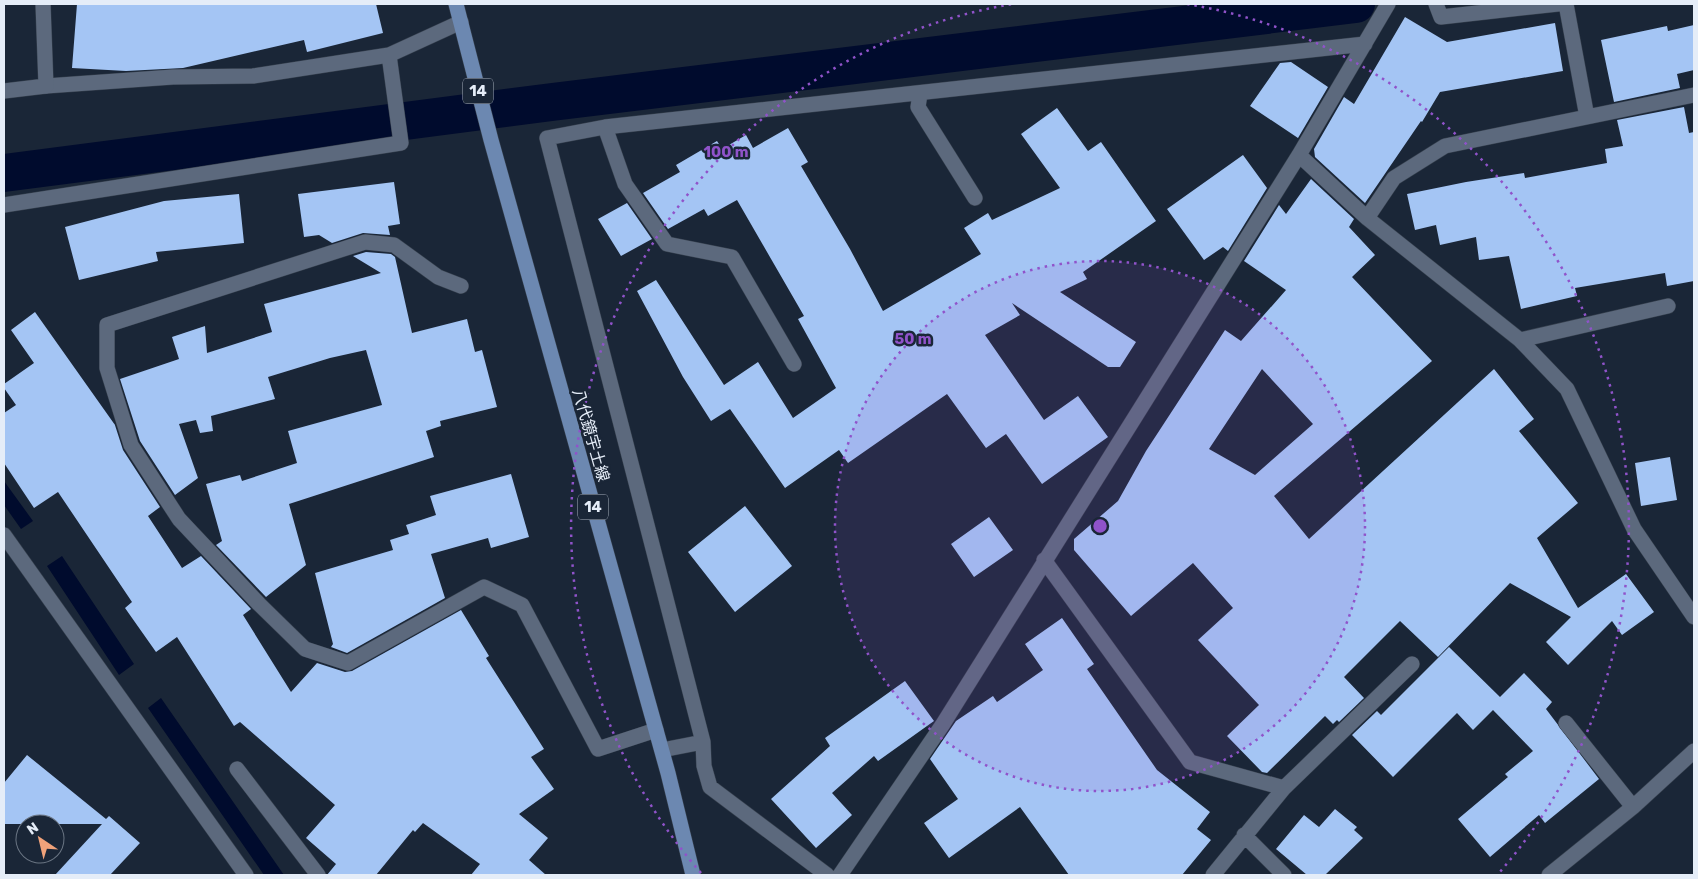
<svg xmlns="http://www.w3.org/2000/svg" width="1698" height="879" viewBox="0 0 1698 879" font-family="Rubik,'Noto Sans JP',sans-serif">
	<rect width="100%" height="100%" fill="#1a2637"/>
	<path fill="#000b2d" d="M4 481 33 521 21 529 4 505Z
		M62 556 134 664 119 675 47 566Z
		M161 698 284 875H264L148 708Z"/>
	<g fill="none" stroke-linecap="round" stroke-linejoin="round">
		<path stroke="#000b2d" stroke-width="38" d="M4 173 552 102 1356 4"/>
	</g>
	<path fill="#a4c5f4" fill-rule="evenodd" d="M77 4H376L383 33 307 52 304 40 183 68 126 71 72 68Z
		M1405 17 1447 42 1555 23 1563 71 1440 92 1422 122 1421 121 1365 203 1315 157 1314 149 1344 97 1354 104Z
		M1694 25V70L1677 74 1680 88 1614 102 1601 40 1667 26 1668 31Z
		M1291 62 1328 87 1298 138 1250 106 1280 63Z
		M1684 107 1689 133 1694 132V281L1667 286 1665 273 1575 288 1577 296 1521 309 1509 256 1479 260 1476 237 1440 245 1436 225 1415 230 1407 194 1466 182 1524 173 1525 178 1607 163 1605 149 1623 146 1617 120Z
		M1057 108 1088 151 1101 142 1156 221 1083 272 1087 279 1060 292 1136 342 1120 367H1108L1012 303 1020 315 985 335 1044 420 1078 396 1108 437 1042 484 1006 434 986 448 947 394 848 463 839 450 785 488 730 409 711 421 683 377 637 291 656 280 724 385 758 362 793 418 836 388 798 319 804 316 737 200 708 216 704 209 668 229 643 193 680 172 676 165 717 141 722 149 746 135 753 148 788 128 808 162 801 166 850 249 883 311 981 254 964 228 988 213 992 220 1060 188 1021 134Z
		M1243 155 1267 188 1228 251 1223 247 1204 260 1167 209Z
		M1311 179 1354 219 1349 227 1375 255 1352 277 1432 361 1274 496 1309 539 1494 369 1534 419 1519 431 1578 503 1537 538 1578 608 1626 574 1654 612 1622 635 1612 621 1568 665 1546 642 1571 617 1510 583 1438 657 1400 621 1344 677 1364 698 1339 722 1337 720 1333 724 1325 716 1267 773 1262 772 1227 736 1259 705 1198 640 1233 608 1193 563 1131 616 1074 550V539L1118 501 1146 451 1225 330 1241 341 1286 290 1244 261 1279 205 1286 214ZM1262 369 1313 424 1255 475 1209 449Z
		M394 182 400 224 388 226 390 235 363 233 332 243 319 235 304 237 298 194Z
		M239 194 244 243 156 252 158 261 79 280 65 227 164 201Z
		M627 203 652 239 621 256 598 219Z
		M366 252 391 254 395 257 412 333 467 319 475 352 482 350 497 407 440 421 441 426 426 431 434 457 289 504 306 565 266 597 216 545 222 541 206 484 240 475 242 481 297 463 288 431 382 405 366 350 330 358 268 377 275 399 211 416 213 431 200 433 196 420 179 424 198 478 175 495 140 441 120 379 179 359 172 337 205 326 207 353 272 332 264 304 381 273 353 256Z
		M35 312 115 425 113 419 123 450 160 507 148 516 182 568 201 556 251 609 243 615 291 692 317 663 345 672 352 671 461 610 489 656 486 658 544 749 531 757 554 789 519 814 548 838 529 860 546 875H471L480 864 423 823 415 832 413 830 376 875H327L336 864 306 838 335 805 240 722 234 726 177 637 156 652 125 608 132 602 58 492 34 508 4 463V413L16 405 4 388V384L34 363 11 330Z
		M1670 457 1677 500 1641 506 1635 463Z
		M511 474 529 537 491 548 488 538 431 554 445 598 347 653 331 647 333 644 315 573 393 550 390 540 409 534 406 525 436 515 430 496Z
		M745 506 792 566 735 612 688 552Z
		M989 517 1013 550 974 577 951 544Z
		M1062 618 1094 664 1087 669 1157 770 1210 812 1197 829 1211 840 1182 875H1069L1020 807 949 858 924 823 958 799 930 759 956 721 993 696 997 702 1043 670 1025 644Z
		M1449 647 1500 697 1524 673 1552 702 1546 709 1599 779 1545 823 1539 815 1490 857 1458 819 1508 777 1505 774 1533 751 1493 710 1473 730 1457 713 1393 777 1352 735 1377 711 1381 715Z
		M905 681 934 721 878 761 874 756 832 793 852 815 816 848 771 799 830 746 825 738Z
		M27 755 106 819 109 816 140 843 110 875H55L102 824H4V783Z
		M1335 809 1357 827 1354 830 1363 838 1325 875H1307L1276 849 1304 815 1319 827Z"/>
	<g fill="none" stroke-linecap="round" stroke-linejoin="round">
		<g stroke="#36404e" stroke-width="16">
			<path id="service" d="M46 86 173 77 253 76 389 55 461 22
				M4 205 401 143 389 55
				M461 286 438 277 394 245 365 242 107 325V368L131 445 179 519 259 604 305 649 348 663 484 587 522 605 598 749 656 730
				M237 769 318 875"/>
		</g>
		<g stroke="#36404e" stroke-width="16">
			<path id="minor" d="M1436 4 1441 17 1558 4
				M1566 4 1587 117
				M4 91 46 86 43 4
				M920 94 918 107 975 198
				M605 127 625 184 667 244 732 257 794 364
				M1299 155 1367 218 1520 340 1567 389 1634 529 1694 617
				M1367 218 1394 178 1445 146 1694 95
				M1520 340 1668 306
				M4 535 246 875
				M1044 560 1190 762 1284 788 1412 664
				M1566 723 1633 807
				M662 750 703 742
				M1244 835 1284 875
				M827 875 710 787 704 766 703 742 547 138 605 127 1365 44
				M840 875 943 724 1299 155 1388 4
				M1213 875 1284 788
				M1549 875 1633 807 1694 751"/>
		</g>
		<g stroke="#36404e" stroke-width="16">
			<path id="primary" d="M456 4 491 140 668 773 693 875"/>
		</g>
		<use href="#service" stroke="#5c697d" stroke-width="15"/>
		<use href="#minor" stroke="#5c697d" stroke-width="15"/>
		<use href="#primary" stroke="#6c88b1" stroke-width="15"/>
	</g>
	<circle cx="1100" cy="526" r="265" fill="#9053ca" fill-opacity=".12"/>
	<g fill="none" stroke="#9053ca" stroke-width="2.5" stroke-dasharray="2.5 5">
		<circle cx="1100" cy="526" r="265"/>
		<path d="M701 873A529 529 0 0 1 1013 4M1187 4A529 529 0 0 1 1499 873"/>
	</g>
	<g text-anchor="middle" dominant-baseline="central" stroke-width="5" stroke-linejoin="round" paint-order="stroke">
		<g fill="#1a2637" stroke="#a8b1be" stroke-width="1">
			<rect x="463" y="78.5" width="30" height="25" rx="4"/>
			<rect x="578" y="494.5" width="30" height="25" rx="4"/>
		</g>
		<g font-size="15" font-weight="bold" fill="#e5edf8">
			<text x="478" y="91">14</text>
			<text x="593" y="507">14</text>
		</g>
		<g font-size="16" fill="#e5edf8" stroke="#1a2637">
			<text transform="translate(591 435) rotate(74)">八代鏡宇土線</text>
		</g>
	</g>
	<circle cx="1100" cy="526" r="8" fill="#9053ca" stroke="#1a2637" stroke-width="2.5"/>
	<g font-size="15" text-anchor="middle" font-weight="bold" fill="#9053ca" stroke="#1a2637" stroke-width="5" stroke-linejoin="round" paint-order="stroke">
		<text x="726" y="157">100 m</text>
		<text x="913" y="344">50 m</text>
	</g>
	<rect width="1698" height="879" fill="none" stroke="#e5edf8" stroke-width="10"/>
	<g transform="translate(40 839) rotate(325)"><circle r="24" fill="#1a2637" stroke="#6b7684"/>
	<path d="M0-4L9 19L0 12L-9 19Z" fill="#f0a27a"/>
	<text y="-8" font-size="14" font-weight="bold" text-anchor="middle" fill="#e5edf8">N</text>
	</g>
</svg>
